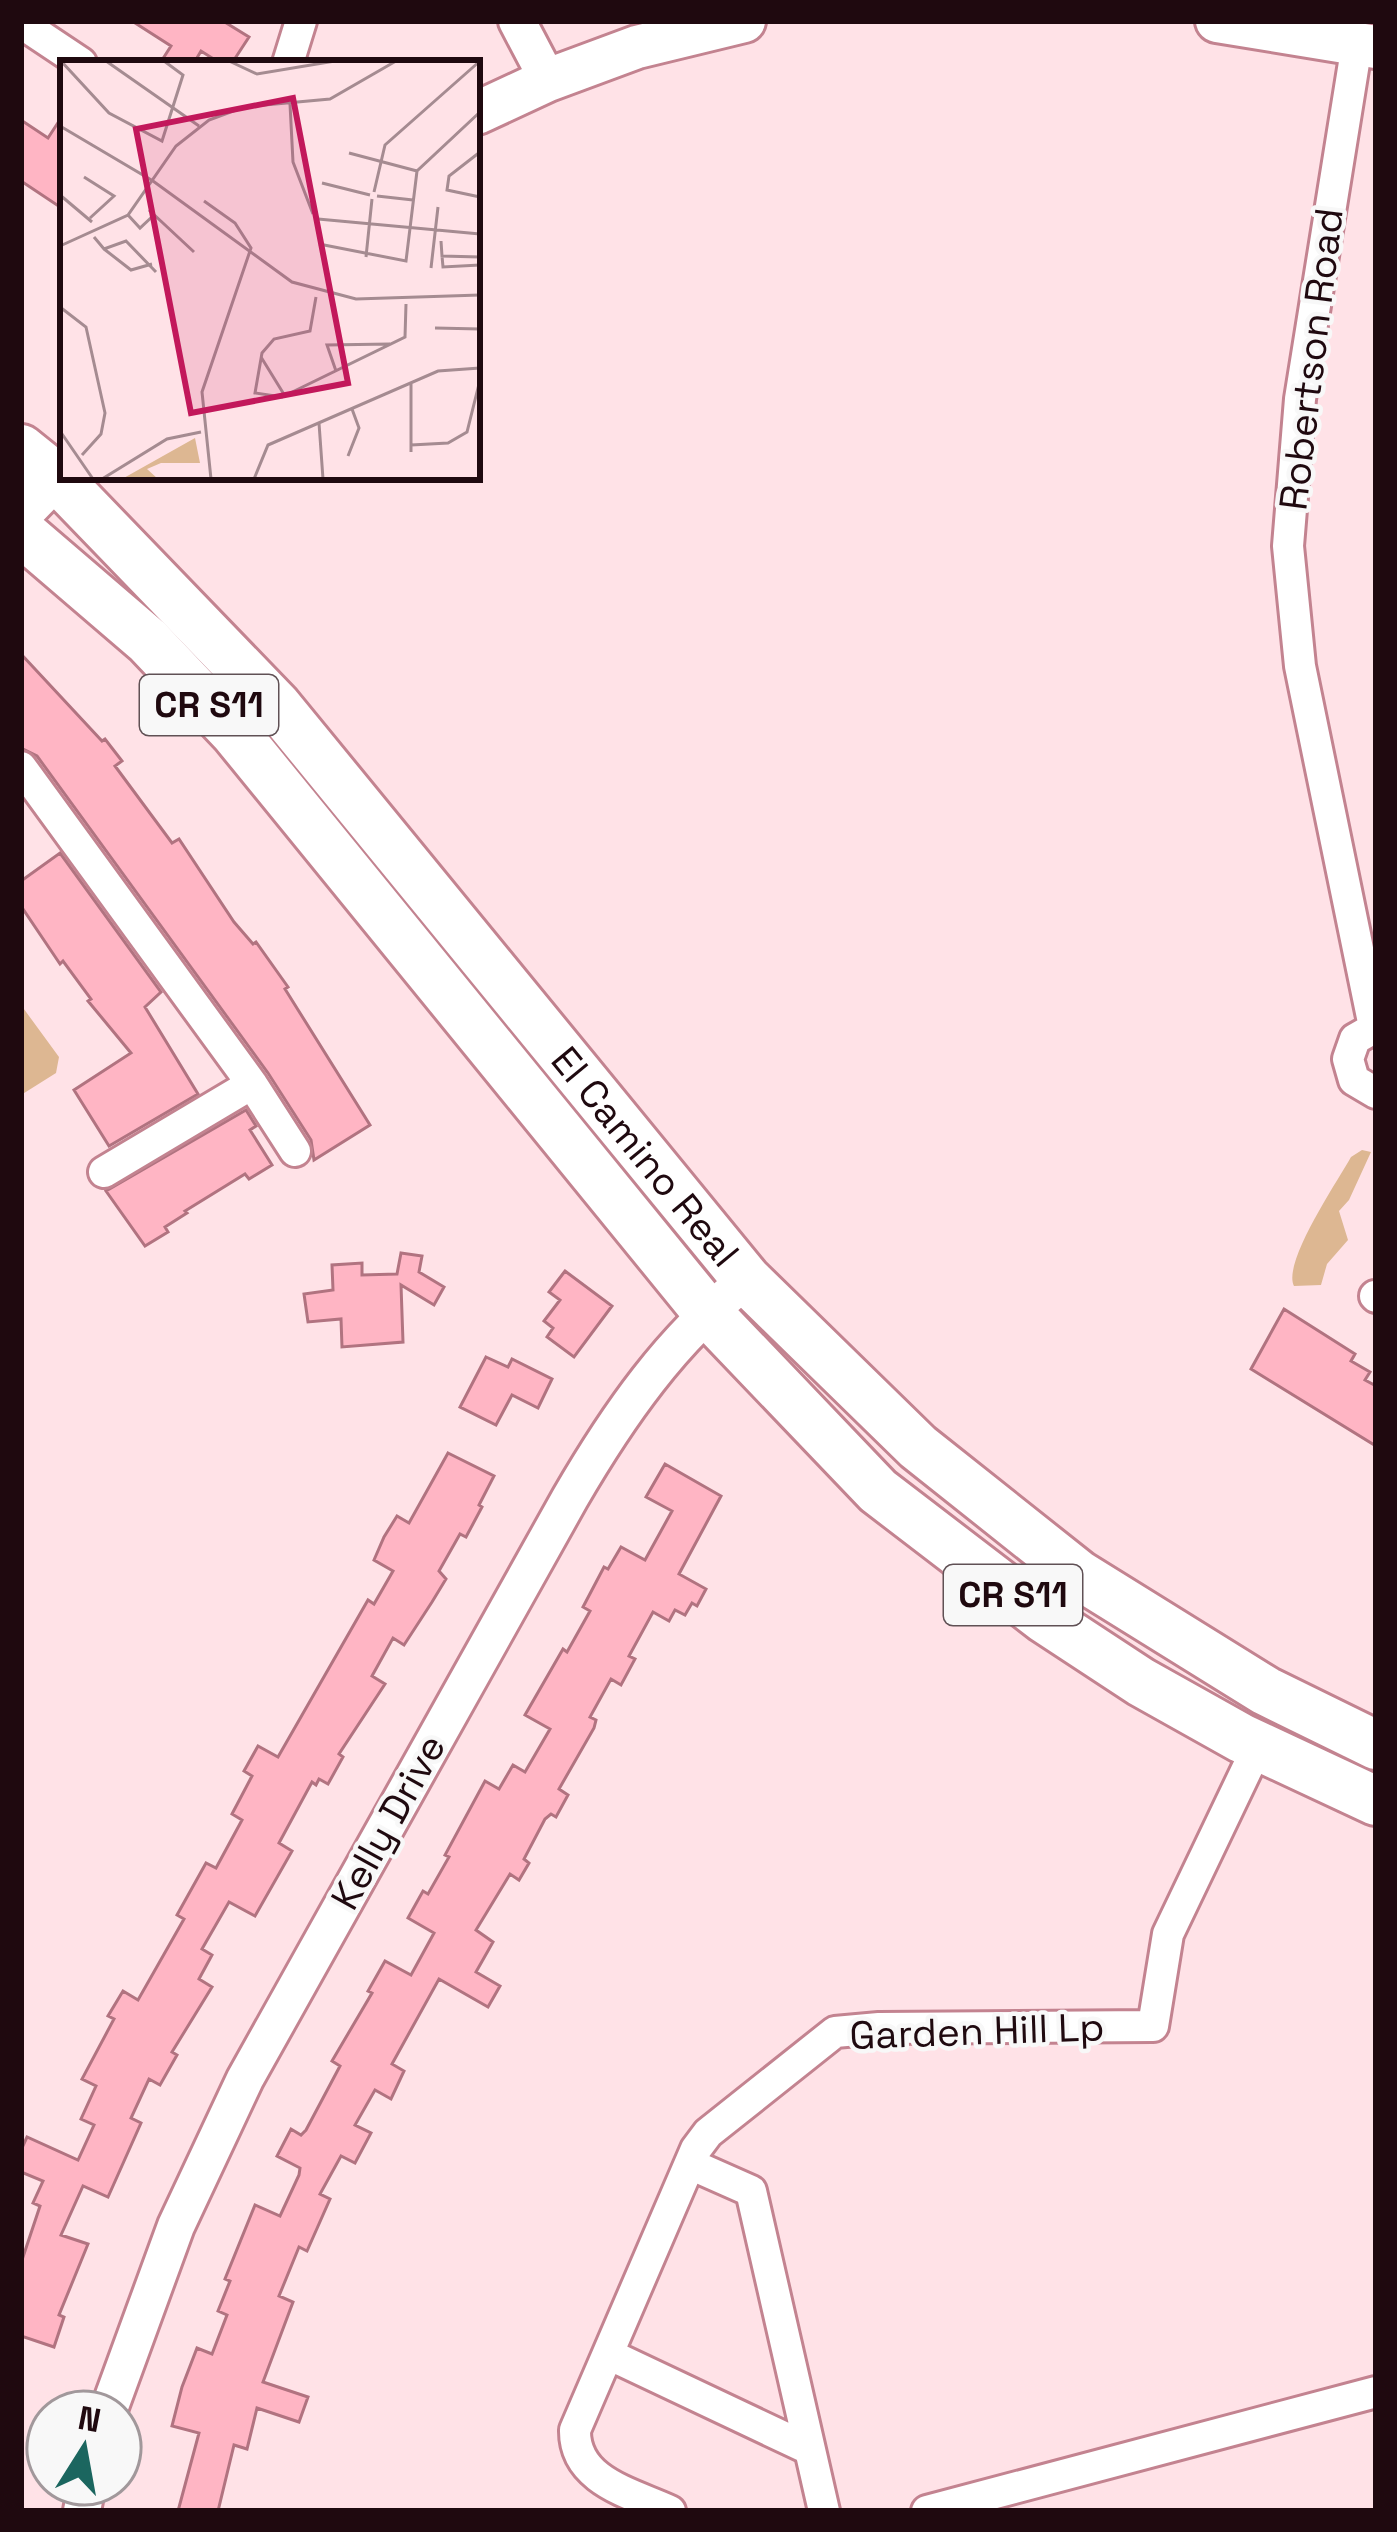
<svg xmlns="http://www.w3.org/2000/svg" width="1397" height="2532" viewBox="0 0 1397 2532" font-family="'Space Grotesk',sans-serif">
	<rect width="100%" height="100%" fill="#ffe2e7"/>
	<path fill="#ddb792" d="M21 1005 59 1057 56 1073 21 1095Z
		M1362 1150 1371 1152 1349 1200 1339 1211 1348 1240 1327 1264 1321 1285 1294 1286C1282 1263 1337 1182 1351 1157Z"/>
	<path fill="#ffb5c4" stroke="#b17380" stroke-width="3" d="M132 21H223L249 37 232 63H220L201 51 194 63H174L164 57 171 46Z
		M63 115V209L21 181V120L48 138Z
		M21 654 102 741 105 739 122 761 115 766 172 843 179 839 234 922 253 944 256 942 288 987 285 989 370 1125 314 1160 311 1140 268 1073 37 756 21 748Z
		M60 853 161 992 145 1007 198 1094 109 1146 74 1090 131 1053 88 1001 91 999 63 961 60 964 21 906V881Z
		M246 1110 256 1126 250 1130 272 1165 249 1179 245 1174 185 1211 187 1213 165 1227 168 1232 145 1246 106 1191Z
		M401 1253 422 1256 419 1272 444 1287 434 1305 401 1285 403 1342 342 1347 341 1319 308 1322 304 1294 333 1290 332 1265 362 1263V1275L397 1274Z
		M565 1271 612 1306 574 1357 547 1337 553 1328 544 1321 560 1300 549 1292Z
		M1284 1309 1355 1354 1351 1361 1370 1372 1365 1380 1376 1386V1446L1251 1369Z
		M486 1357 508 1367 512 1359 552 1379 538 1408 512 1395 496 1425 460 1407Z
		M448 1453 494 1476 479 1505 482 1507 466 1537 460 1534 439 1571 446 1579 432 1602 404 1645 393 1638 372 1676 385 1684 339 1754 343 1757 328 1784 319 1779 316 1785 312 1782 279 1843 292 1851 255 1916 229 1902 202 1949 212 1955 199 1979 212 1987 172 2052 177 2055 160 2085 149 2079 131 2118 141 2123 108 2197 83 2186 61 2235 88 2244 59 2315 64 2317 54 2347 21 2336V2263L40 2206 33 2203 43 2181 21 2172V2150L27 2137 78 2160 94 2125 81 2119 96 2086 82 2079 114 2019 108 2016 123 1991 138 2000 184 1919 177 1915 206 1863 216 1868 242 1820 232 1814 252 1776 244 1771 258 1746 278 1757 368 1600 374 1604 393 1571 374 1560 384 1537 397 1516 409 1523Z
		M665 1464 721 1496 679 1574 706 1589 697 1606 692 1603 685 1615 675 1610 669 1621 653 1612 629 1656 635 1659 621 1685 611 1679 590 1717 596 1720 594 1728 559 1789 568 1795 556 1817 551 1814 545 1819 524 1859 529 1863 519 1880 510 1874 476 1930 493 1942 476 1972 500 1986 488 2007 439 1979 392 2064 404 2071 391 2099 375 2090 355 2125 371 2133 355 2163 341 2156 320 2194 330 2199 307 2251 299 2247 279 2296 293 2302 263 2382 308 2397 299 2422 257 2408 247 2449 234 2445 218 2511H178L199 2433 172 2426 182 2387 197 2348 212 2354 227 2315 218 2311 230 2281 225 2279 255 2205 280 2216 299 2175 300 2168 277 2156 291 2129 301 2135 306 2130 340 2066 332 2061 372 1993 368 1991 385 1961 411 1975 434 1933 408 1918 423 1891 428 1894 449 1857 445 1855 485 1781 499 1789 513 1765 525 1772 550 1729 525 1715 563 1649 567 1652 590 1611 583 1607 604 1567 608 1569 621 1547 645 1560 672 1511 646 1497Z"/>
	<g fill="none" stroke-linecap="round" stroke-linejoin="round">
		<g stroke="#c38390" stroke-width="36">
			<path id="minor" d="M21 23 81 63
				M1357 44 1300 399 1288 546 1300 666 1374 1027
				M288 63 301 21
				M21 767 252 1084 295 1151
				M1376 1027 1355 1039 1348 1059 1354 1080 1376 1093
				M104 1172 252 1084
				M1375 1296 1376 1297
				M690 2164 751 2191 824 2511
				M608 2354 809 2449
				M670 2511C631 2493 574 2481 575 2430L696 2149 708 2133 835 2032 879 2028 1153 2026 1168 1934 1258 1746
				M927 2511 1376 2392"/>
		</g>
		<g stroke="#c38390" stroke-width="42">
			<path id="tertiary" d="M517 21 548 80
				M108 2412 176 2226 245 2079 570 1498C617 1417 672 1337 747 1280
				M82 2511 87 2484"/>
		</g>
		<g stroke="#c38390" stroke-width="48">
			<path id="secondary" d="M1217 21 1376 47
				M477 113 548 80 637 47 744 21
				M21 513 63 470"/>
		</g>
		<g stroke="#c38390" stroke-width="54">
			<g id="primary">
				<path id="s1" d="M21 449 57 478 277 706 747 1280 918 1447 1079 1575 1266 1691 1376 1745"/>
				<path d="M21 532 148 641 235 733 706 1311 878 1491 1045 1619 1141 1682 1241 1738 1376 1801"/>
			</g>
		</g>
		<use href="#minor" stroke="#fff" stroke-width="30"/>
		<use href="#tertiary" stroke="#fff" stroke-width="36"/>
		<use href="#secondary" stroke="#fff" stroke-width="42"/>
		<use href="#primary" stroke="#fff" stroke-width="48"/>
	</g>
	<g text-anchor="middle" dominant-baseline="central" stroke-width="9" stroke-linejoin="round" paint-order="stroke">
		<g fill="#f8f8f8" stroke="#605155" stroke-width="3">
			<rect x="140" y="675" width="138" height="60" rx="9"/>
			<rect x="944" y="1565" width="138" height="60" rx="9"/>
		</g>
		<g font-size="36" font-weight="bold" fill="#1f090f">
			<text x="209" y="705">CR S11</text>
			<text x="1013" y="1595">CR S11</text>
		</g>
		<g font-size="39" fill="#1f090f" stroke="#f8f8f8">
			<text transform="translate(1311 359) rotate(-83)">Robertson Road</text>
			<text stroke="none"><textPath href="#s1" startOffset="945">El Camino Real</textPath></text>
			<text transform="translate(388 1822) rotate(-61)">Kelly Drive</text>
			<text transform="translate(977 2031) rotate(-2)">Garden Hill Lp</text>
		</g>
	</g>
	<g transform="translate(60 60)">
		<rect width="420" height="420" fill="#ffe2e7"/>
		<path d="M135 378 140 403H101L87 409 98 419H62Z" fill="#ddb792"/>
		<path fill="none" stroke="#a58b91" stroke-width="3" d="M1 1 49 53 102 81 123 15 104 1M46 1 139 66M169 1 197 14 275 1M230 44 233 102 253 154M0 66 93 121 232 222 296 239 420 235M420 92 389 116 387 130 420 137M289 93 357 111M24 117 54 136 30 158M262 123 310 135M314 132 325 85 420 1M0 135 32 162M317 136 353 140M144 141 175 163 191 188 142 332 151 419M89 150 134 192M68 155 80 168 95 154M258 159 420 174M34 177 44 189 66 181 96 212M381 181 382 196 420 197M259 184 346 201 357 111 420 52M0 186 68 155 116 86 149 60 184 47 270 39 336 1M44 189 71 210 92 204M382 196 383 207 420 205M306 197 312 139M371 208 378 147M256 237 250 271 214 279 202 293 195 333 222 337 345 277 346 244M0 247 26 267 45 353 41 374 22 395M375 268 420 269M201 297 225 336M276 311 267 285 330 284M351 323V392M259 363 263 419M0 371 33 419M351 385 388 383 407 372 420 320M288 396 299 368 292 349M42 419 107 379 141 372M194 419 208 385 378 311 420 308"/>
		<path fill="#c2185b" fill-opacity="0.15" stroke="#c2185b" stroke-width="6" d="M233 38 288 323 131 353 76 69Z"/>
		<rect width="420" height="420" fill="none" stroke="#1f090f" stroke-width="6"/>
	</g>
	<rect width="1397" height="2532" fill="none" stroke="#1f090f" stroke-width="48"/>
	<g transform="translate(84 2448) rotate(11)"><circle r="57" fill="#f8f8f8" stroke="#a1989b" stroke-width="3"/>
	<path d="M0-9L21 45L0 30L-21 45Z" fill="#1b665f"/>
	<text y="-18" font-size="33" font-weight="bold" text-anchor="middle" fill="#1f090f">N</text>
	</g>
</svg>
